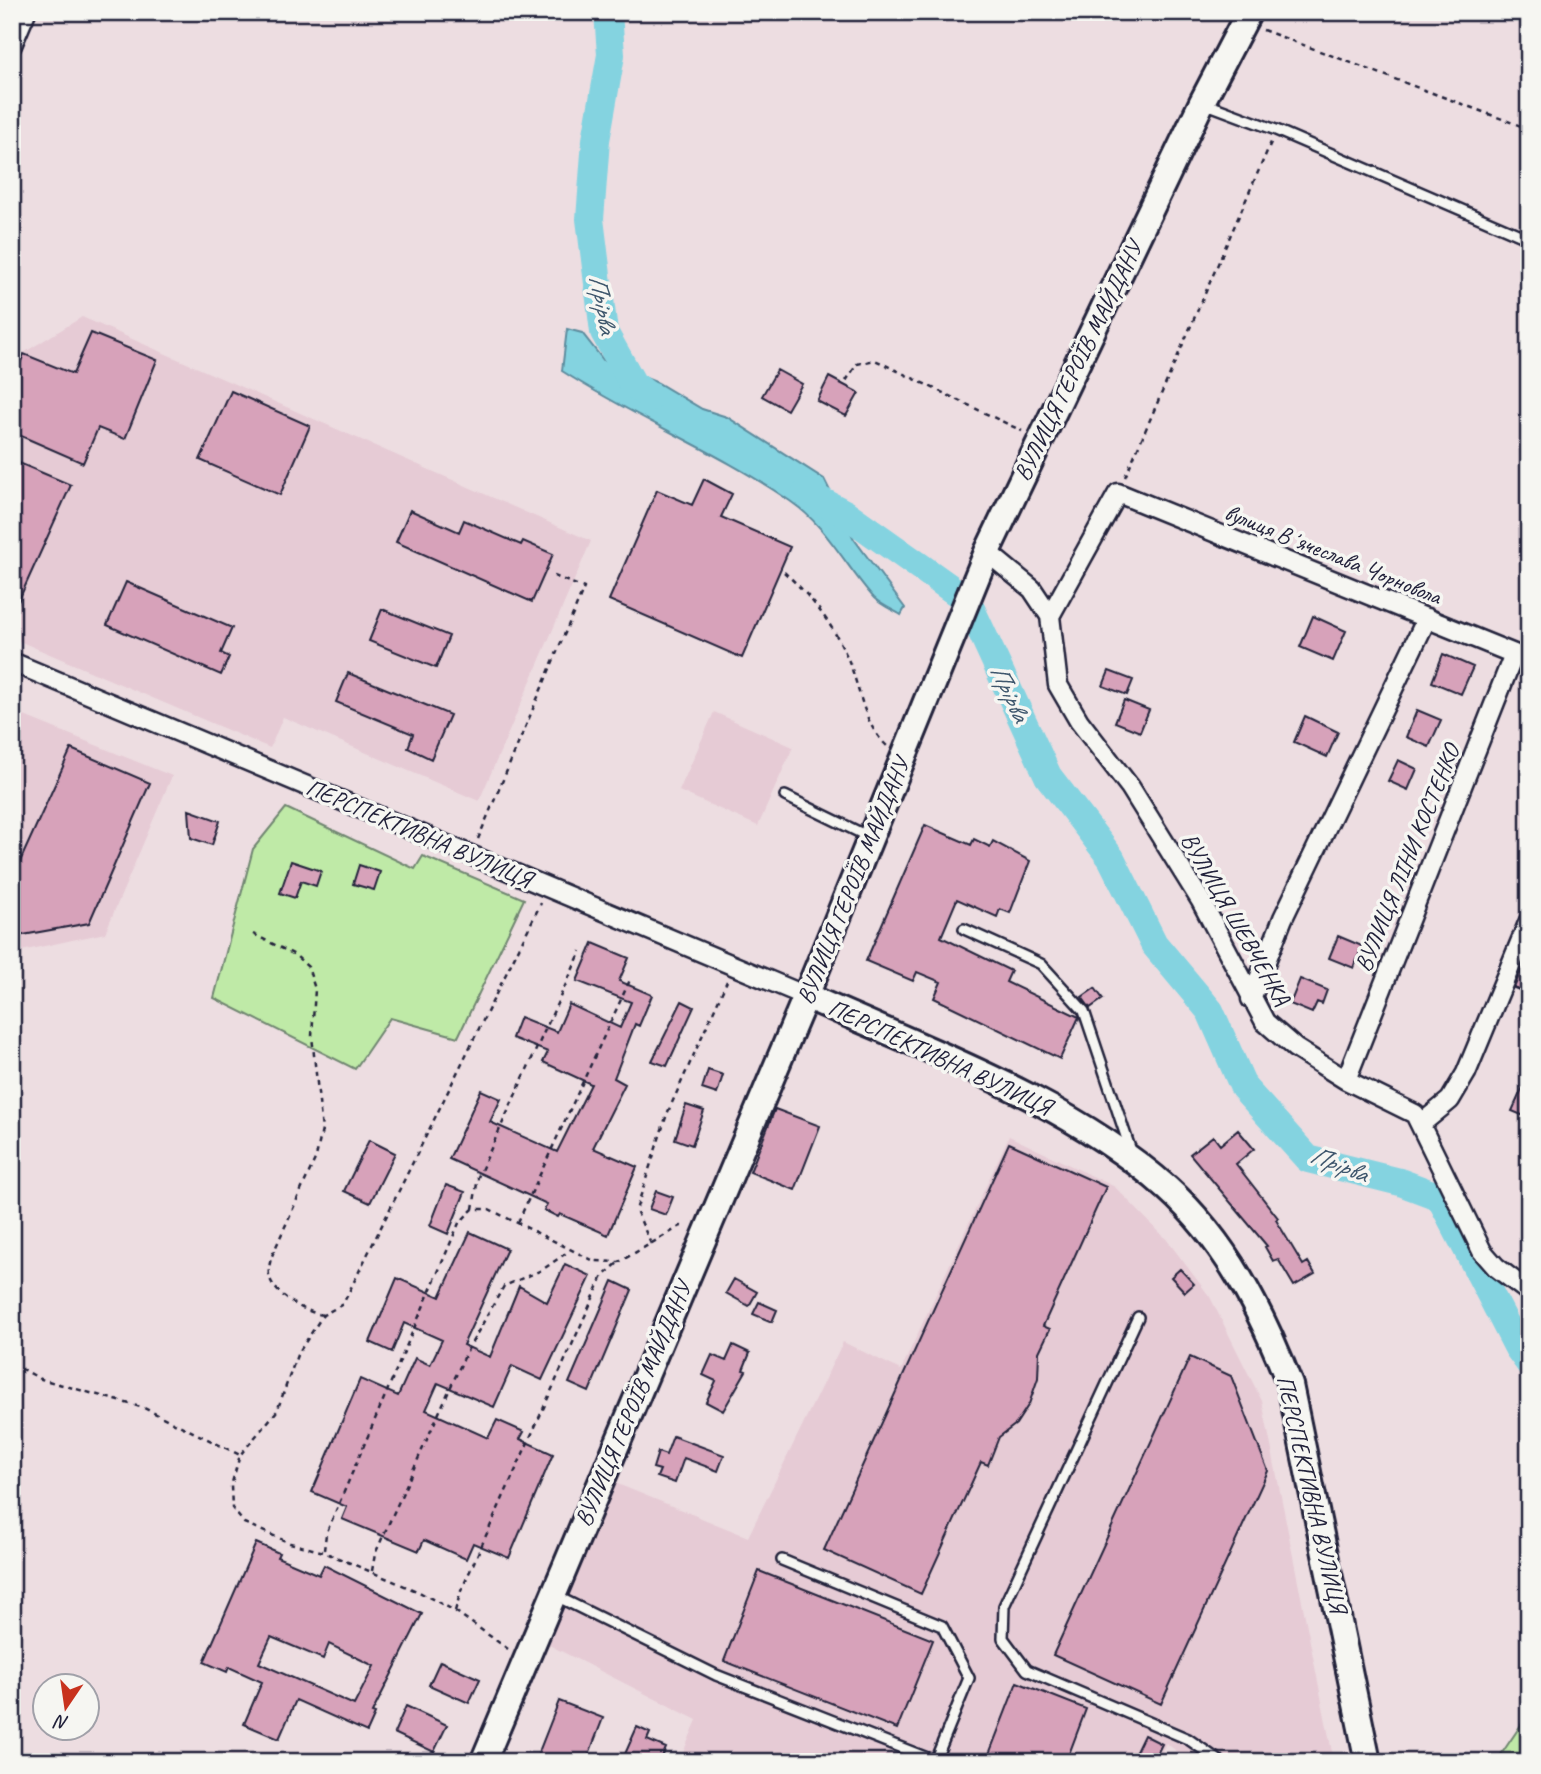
<svg xmlns="http://www.w3.org/2000/svg" width="1541" height="1774" viewBox="0 0 1541 1774" font-family="Caveat,sans-serif">
	<rect width="100%" height="100%" fill="#eddde1"/>
	<filter id="ink" filterUnits="userSpaceOnUse"><feTurbulence type="fractalNoise" baseFrequency=".0143" numOctaves="2"/><feDisplacementMap in="SourceGraphic" scale="14" xChannelSelector="R" yChannelSelector="G"/><feConvolveMatrix kernelMatrix="1 2 1 2 8 2 1 2 1" color-interpolation-filters="sRGB"/></filter>
	<g filter="url(#ink)">
		<path fill="#e6cbd5" d="M82 317 591 541 479 801 283 717 270 748 12 638V360Z
			M12 711 172 776 105 933 12 953Z
			M714 712 793 747 758 826 679 791Z
			M1009 1136 1115 1187 1167 1240 1210 1297 1262 1401 1334 1762H1191L1166 1743 1157 1762H679L697 1720 547 1644 615 1483 748 1537 843 1342 901 1370Z"/>
		<path fill="#bfeaa7" stroke="#708671" stroke-width="2" d="M286 808 415 869 423 856 524 899 458 1037 390 1018 355 1069 214 998 253 849Z
			M1529 1713V1762H1496Z"/>
		<path fill="#84d3e0" stroke="#5d8c9e" stroke-width="2" d="M567 329 582 333 604 361 658 383 702 409 727 417 824 479 854 539 905 608 901 615C893 610 881 605 874 598 846 567 826 525 790 501 718 451 636 419 562 371Z"/>
		<g fill="none" stroke-linecap="round" stroke-linejoin="round">
			<path stroke="#84d3e0" stroke-width="28" d="M608 12 611 55 596 140 590 219 604 332 633 384 650 397
				M806 493 846 514 967 600 1048 776 1111 858 1154 944 1210 1011 1244 1088 1308 1159 1400 1182 1440 1197 1518 1348 1529 1363"/>
		</g>
		<path fill="#d7a2ba" stroke="#22223b" stroke-width="2" fill-rule="evenodd" d="M91 333 157 360 125 439 98 428 83 463 12 432V382L24 354 73 374Z
			M777 370 802 384 787 410 762 396Z
			M829 377 859 393 846 416 817 401Z
			M231 391 310 426 280 495 200 460Z
			M12 460 71 485 12 615Z
			M704 479 732 494 721 517 790 547 742 658 609 600 657 490 692 505Z
			M410 510 459 532 464 520 521 545 523 541 553 554 532 602 396 542Z
			M126 582 232 628 221 653 229 657 221 675 107 625Z
			M382 609 449 636 436 668 369 641Z
			M1313 616 1346 631 1333 661 1300 647Z
			M1443 654 1473 667 1461 694 1432 682Z
			M1109 671 1133 680 1127 695 1103 686Z
			M348 673 450 715 431 759 408 748 413 734 336 702Z
			M1124 700 1149 710 1140 732 1115 722Z
			M1417 710 1441 720 1429 747 1406 737Z
			M1305 716 1338 732 1327 757 1294 742Z
			M71 749 150 783 89 923 12 937V879Z
			M1398 760 1417 769 1408 790 1388 781Z
			M189 810 220 821 212 845 191 838Z
			M925 825 971 845 974 839 990 847 993 841 1030 861 1010 913 1000 909 997 917 957 899 941 937 1011 971 1006 982 1079 1017 1060 1059 934 998 941 982 917 972 913 981 866 961Z
			M291 861 321 871 316 886 301 881 295 898 280 893Z
			M359 865 380 872 374 890 353 884Z
			M1338 936 1362 946 1354 968 1329 958Z
			M593 943 629 958 619 981 652 995 639 1026 635 1024 614 1078 625 1084 593 1148 637 1167 608 1235 560 1214 558 1217 544 1210 547 1204 449 1159 481 1090 501 1099 490 1122 557 1152 591 1084 543 1062 548 1052 512 1038 520 1017 557 1032 569 1004 620 1028 631 1002 577 981Z
			M1529 951V994L1514 988Z
			M1300 979 1327 990 1322 1004 1317 1002 1312 1013 1290 1004Z
			M1095 988 1103 999 1090 1008 1082 997Z
			M682 1001 694 1007 667 1066 652 1061Z
			M708 1070 723 1075 717 1094 702 1089Z
			M1529 1073V1118L1512 1111Z
			M686 1105 704 1111 692 1145 675 1139Z
			M775 1109 820 1126 795 1190 750 1172Z
			M1238 1130 1254 1149 1236 1164 1278 1218 1276 1220 1303 1265 1308 1262 1315 1274 1294 1286 1278 1259 1273 1261 1265 1247 1267 1246 1190 1154 1213 1136 1220 1145Z
			M369 1140 395 1153 370 1203 344 1191Z
			M1009 1143 1106 1187 1043 1326 1050 1329 1039 1352 1038 1378 1029 1404 1016 1424 999 1437 988 1465 981 1462 921 1594 824 1550Z
			M446 1185 465 1192 448 1234 430 1226Z
			M656 1191 673 1197 666 1215 649 1209Z
			M470 1232 507 1249 463 1345 490 1357 519 1286 547 1302 565 1264 591 1276 542 1380 512 1366 494 1407 438 1383 426 1410 488 1438 497 1420 524 1432 520 1439 553 1454 509 1558 473 1543 466 1559 424 1540 419 1551 342 1519 347 1507 312 1492 360 1379 398 1396 415 1358 430 1365 442 1340 404 1323 392 1352 370 1342 397 1278 440 1297Z
			M1180 1269 1194 1284 1185 1292 1171 1277Z
			M734 1279 757 1292 749 1306 726 1293Z
			M613 1281 632 1290 589 1392 569 1383Z
			M759 1302 777 1310 772 1322 753 1314Z
			M733 1345 750 1353 743 1370 746 1371 723 1411 706 1402 716 1381 703 1375 712 1355 726 1361Z
			M1190 1357 1231 1376 1268 1471 1161 1704 1053 1655Z
			M673 1436 724 1455 718 1471 684 1458 675 1483 657 1477 660 1470 653 1468 658 1452 666 1455Z
			M256 1543 279 1553 277 1557 319 1575 324 1565 422 1614 372 1713 375 1714 367 1732 296 1700 279 1739 244 1724 262 1682 229 1667 227 1672 204 1662ZM271 1637 323 1659 329 1644 374 1666 354 1705 259 1663Z
			M759 1571 933 1640 897 1729 724 1661Z
			M440 1661 480 1679 469 1703 429 1685Z
			M1017 1682 1086 1709 1066 1762H986Z
			M559 1701 603 1718 586 1762H535Z
			M406 1706 447 1725 434 1752 394 1733Z
			M637 1727 650 1733 647 1740 666 1748 660 1762H643L625 1754Z
			M1144 1735 1162 1744 1153 1762H1131Z"/>
		<g fill="none" stroke-linecap="round" stroke-linejoin="round">
			<g stroke="#22223b" stroke-width="14">
				<path id="lane" d="M1204 103 1276 130 1529 239
					M785 796 869 837
					M964 929 1041 964 1084 1011 1132 1154
					M1138 1317 1004 1606 1003 1638 1027 1670 1188 1739 1221 1762
					M554 1595 716 1675 935 1761 969 1678 942 1626 782 1560"/>
			</g>
			<g stroke="#22223b" stroke-width="23">
				<path id="street" d="M12 45 26 12
					M987 552 1032 589 1050 616 1058 685 1079 721 1130 787 1201 901 1265 1022 1295 1048 1346 1080 1415 1114 1482 1251 1496 1267 1529 1292
					M1050 616 1118 493 1529 660
					M12 662 806 996
					M1251 999 1283 918 1427 618
					M1346 1080 1514 654
					M1421 1124 1450 1100 1466 1073 1529 921"/>
			</g>
			<g stroke="#22223b" stroke-width="30">
				<path id="secondary" d="M806 996C926 1050 1068 1100 1167 1188 1226 1241 1262 1312 1290 1385L1368 1762
					M483 1762 806 996 987 552 1202 102 1249 12"/>
			</g>
			<path stroke="#22223b" stroke-width="2.5" stroke-dasharray="5 5" stroke-linecap="butt" d="M1263 30 1529 129
				M846 381 857 364 875 360 1022 431
				M1125 477 1272 140
				M784 572C812 597 836 628 850 664 861 693 864 725 887 746
				M478 839 584 588 554 576
				M253 934 295 955 308 967 315 989 312 1036 322 1130 316 1157 271 1258C270 1263 268 1270 269 1275 273 1295 305 1312 323 1315
				M473 1209 478 1177 581 951
				M518 1222 630 980
				M651 1244 636 1210 667 1114 727 981
				M12 1364 41 1379 144 1408 240 1455
				M324 1550 326 1534 459 1223 473 1209H489L594 1261 619 1262 681 1226 686 1227
				M372 1571 375 1554 467 1351 504 1286 542 1270 569 1251
				M455 1611 461 1591 603 1276 619 1262
				M508 1649 455 1611 419 1592 324 1552 290 1543 244 1523 232 1508 231 1486 240 1455 277 1411 297 1355 323 1315 343 1304 541 903"/>
			<use href="#lane" stroke="#f6f6f2" stroke-width="9"/>
			<use href="#street" stroke="#f6f6f2" stroke-width="18"/>
			<use href="#secondary" stroke="#f6f6f2" stroke-width="24"/>
		</g>
	</g>
	<g text-anchor="middle" dominant-baseline="central" stroke-width="7" stroke-linejoin="round" paint-order="stroke">
		<g font-size="24" fill="#22223b" stroke="#f6f6f2">
			<text transform="translate(1078 361) rotate(-64)">ВУЛИЦЯ ГЕРОЇВ МАЙДАНУ</text>
			<text transform="translate(1333 554) rotate(22)">вулиця Вʼячеслава Чорновола</text>
			<text transform="translate(419 833) rotate(23)">ПЕРСПЕКТИВНА ВУЛИЦЯ</text>
			<text transform="translate(1407 858) rotate(-68)">ВУЛИЦЯ ЛІНИ КОСТЕНКО</text>
			<text transform="translate(853 881) rotate(-68)">ВУЛИЦЯ ГЕРОЇВ МАЙДАНУ</text>
			<text transform="translate(1236 919) rotate(60)">ВУЛИЦЯ ШЕВЧЕНКА</text>
			<text transform="translate(940 1057) rotate(25)">ПЕРСПЕКТИВНА ВУЛИЦЯ</text>
			<text transform="translate(633 1404) rotate(-67)">ВУЛИЦЯ ГЕРОЇВ МАЙДАНУ</text>
			<text transform="translate(1312 1494) rotate(77)">ПЕРСПЕКТИВНА ВУЛИЦЯ</text>
		</g>
		<g font-size="26" font-style="italic" fill="#3f576d" stroke="#f6f6f2">
			<text transform="translate(603 304) rotate(79)">Прірва</text>
			<text transform="translate(1010 693) rotate(65)">Прірва</text>
			<text transform="translate(1339 1164) rotate(21)">Прірва</text>
		</g>
	</g>
	<rect width="1541" height="1774" fill="none" stroke="#f6f6f2" stroke-width="42"/>
	<rect x="21" y="21" width="1499" height="1732" fill="none" stroke="#22223b" stroke-width="2.5" filter="url(#ink)"/>
	<g transform="translate(66 1707) rotate(193)"><circle r="33" fill="#f6f6f2" stroke="#a1a1a9" stroke-width="2"/>
	<path d="M0-5L12 26L0 18L-12 26Z" fill="#c8321e"/>
	<text y="-10" font-size="19" font-weight="bold" text-anchor="middle" fill="#22223b">N</text>
	</g>
</svg>
